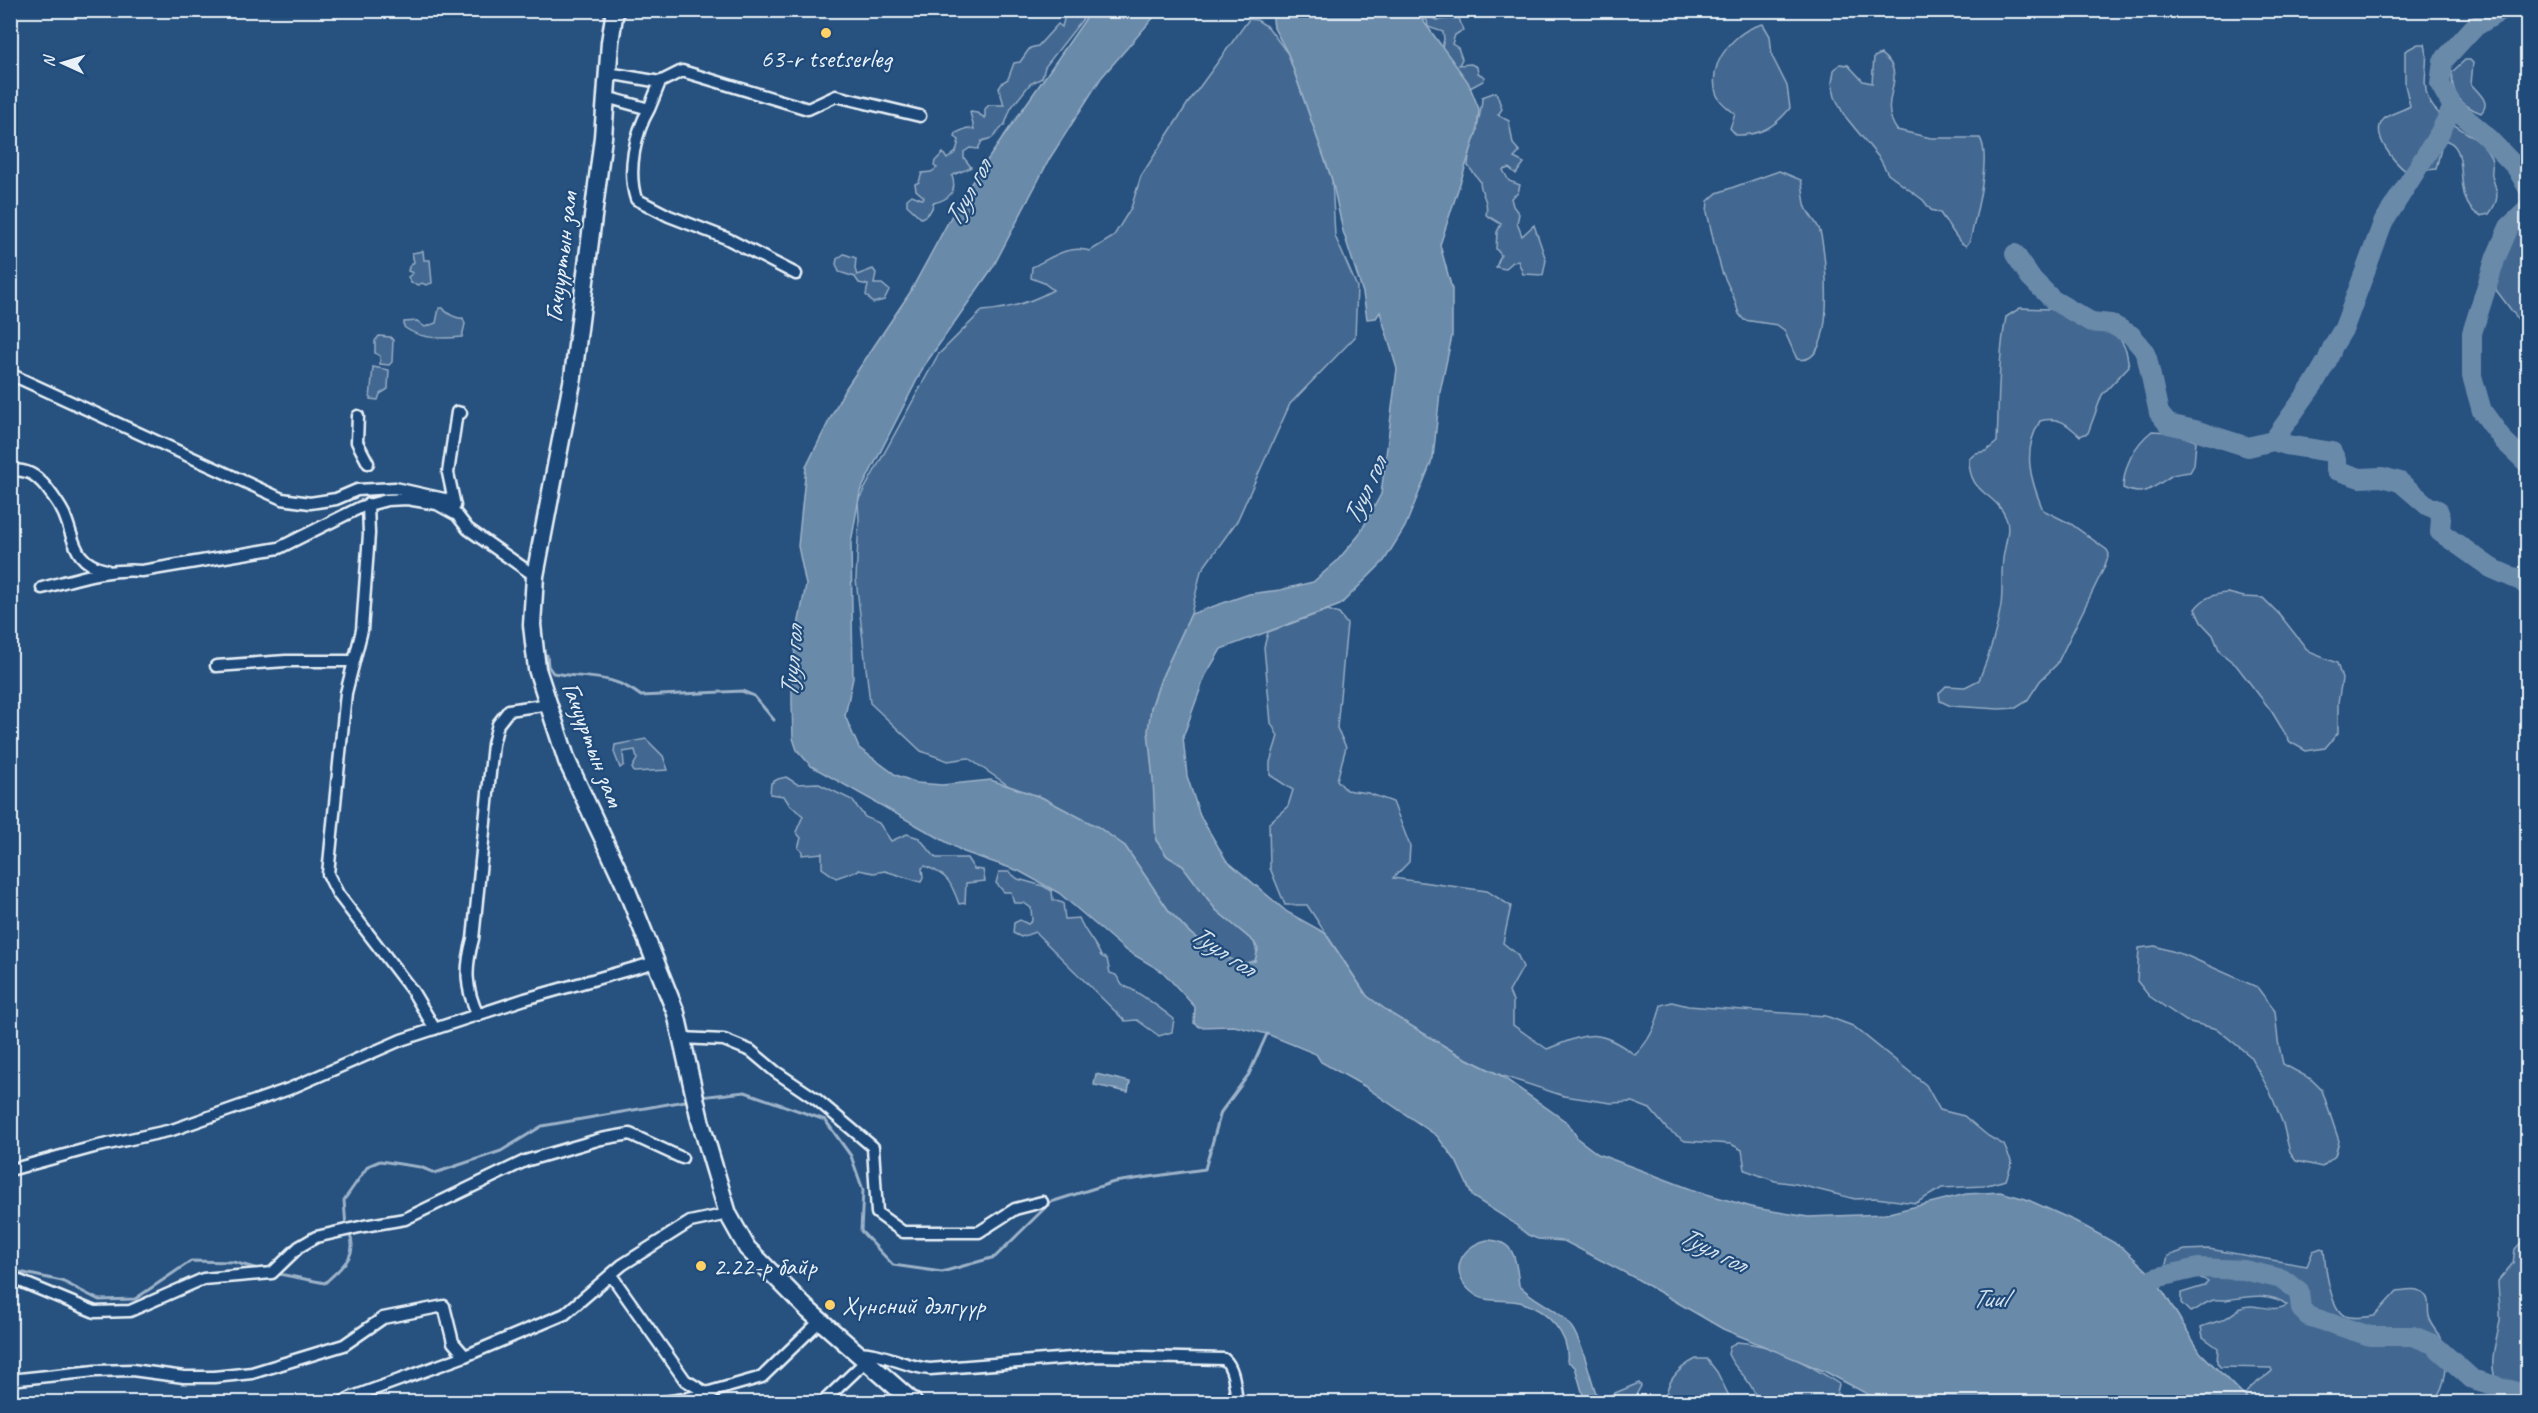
<svg xmlns="http://www.w3.org/2000/svg" width="2538" height="1413" viewBox="0 0 2538 1413" font-family="Caveat,sans-serif">
	<rect width="100%" height="100%" fill="#27517f"/>
	<filter id="ink" filterUnits="userSpaceOnUse"><feTurbulence type="fractalNoise" baseFrequency=".0167" numOctaves="2"/><feDisplacementMap in="SourceGraphic" scale="12" xChannelSelector="R" yChannelSelector="G"/><feConvolveMatrix kernelMatrix="1 2 1 2 8 2 1 2 1" color-interpolation-filters="sRGB"/></filter>
	<g filter="url(#ink)">
		<path fill="#436891" stroke="#96acc4" stroke-width="1.5" d="M1066 11H1089L1045 67 1042 78 1030 84 1011 108 1005 124 992 138 982 141 978 149 970 148 964 152V158L971 167C965 172 958 171 952 176 958 192 948 200 933 203 933 211 928 215 921 218L907 205V199L912 195 922 199 924 197 916 190 915 184 919 182 922 173 931 172 937 168 934 166 935 161 943 153 947 159 956 152 959 140 955 137 956 133 967 128 974 129 970 112 977 113 985 118V109L989 105H1004L999 88 1003 82 1008 79 1014 63 1020 62 1030 48 1038 46 1058 24 1062 27Z
			M1409 11H1427L1429 17 1437 20 1459 18 1463 30 1455 35 1452 44 1458 48 1462 59 1459 65 1471 64 1477 67 1478 73 1485 77 1483 81 1470 88 1467 85 1441 52 1444 39 1443 32 1428 27 1427 20H1420Z
			M1249 19 1257 20 1268 27 1288 54 1332 180 1335 236 1357 287 1355 337 1290 404 1237 521 1201 571 1191 614 1161 679 1151 708 1156 840 1167 856 1183 866 1216 910 1254 942 1258 956 1255 961 1242 964 1233 960 1214 952 1190 933 1169 911 1125 846 1043 798 1009 786 968 758 948 761 921 751 870 703 856 579 859 519 858 501 938 355 982 311C1008 309 1030 303 1053 290L1044 283 1031 278 1032 267C1051 258 1069 244 1090 251L1113 237 1131 208 1141 176 1188 103Z
			M1763 24 1770 36 1772 56 1787 86 1790 108C1775 127 1759 136 1736 135L1730 128 1735 114C1727 107 1716 100 1715 88 1710 59 1737 30 1763 24Z
			M2418 44H2425C2430 61 2421 80 2428 98 2440 126 2478 130 2491 158 2494 163 2491 170 2492 176 2497 192 2501 198 2489 214L2480 216C2448 200 2475 144 2443 140L2436 169 2407 172C2395 163 2369 134 2384 119 2390 113 2402 111 2410 106L2405 85V51Z
			M1881 54C1884 57 1889 61 1891 64 1902 85 1878 103 1897 130L1931 138H1980C1992 157 1975 218 1970 241L1966 246 1960 242 1940 213 1931 210 1923 200 1888 174 1880 159 1844 115 1835 97 1832 83 1834 70 1840 64 1848 65 1863 81 1872 83 1874 57Z
			M2465 60H2470L2473 63 2471 84C2478 93 2492 102 2481 113 2460 105 2451 94 2452 72Z
			M1496 92 1502 109 1498 115 1509 121 1513 144 1520 152 1514 158 1524 163 1516 174 1509 168 1503 170 1509 181 1520 185 1518 193 1511 198 1513 206 1519 214 1517 223 1522 236 1534 225 1546 260 1543 275 1523 274 1518 261 1513 262 1505 269 1496 267 1501 255 1496 249 1497 232 1501 224 1486 215C1489 199 1480 194 1480 181L1468 166C1469 142 1482 122 1482 97Z
			M1779 171 1801 180C1804 189 1803 198 1806 207 1809 216 1817 222 1820 231 1826 253 1838 369 1797 359L1784 330 1777 325 1744 320 1739 314 1734 298 1722 272 1714 243 1707 212 1708 201 1717 193Z
			M2527 215H2528L2527 331 2496 290 2495 274 2511 232Z
			M423 251 424 260H430L432 283 426 285 422 283 419 285 411 283 408 277 413 273 408 271 409 267 414 262 412 253Z
			M844 254 856 258 855 269 857 275 873 269 876 273 874 284H882L889 290 884 300 873 303 866 295 868 285 859 283 855 277 839 272 836 264 837 259Z
			M439 308H443C447 314 457 319 463 318L465 324 462 337C444 339 419 339 404 327V322L417 321 425 327 436 323Z
			M2020 308 2051 309 2083 326 2111 330 2119 337 2126 350 2129 366 2102 395 2088 433 2080 436C2067 424 2059 416 2040 421 2022 451 2030 479 2043 510L2071 524 2107 550 2109 554 2104 568 2057 664 2040 681 2027 701 2016 708 1999 709 1951 706 1940 701 1939 693 1946 686 1965 687 1979 680C1989 656 1997 631 2001 605 2003 590 2001 574 2003 559 2004 548 2011 529 2006 518 1995 491 1969 496 1969 459L1976 453 1986 451 1997 442C1999 400 1998 359 2006 317Z
			M379 336 390 337 393 340 392 362 389 365 380 364V356L375 353V341Z
			M373 367 389 370 388 389 380 394 378 400 370 399Z
			M2152 431 2170 432 2196 441 2194 465 2190 472C2184 473 2176 473 2171 476 2154 487 2144 498 2123 488 2124 466 2134 445 2152 431Z
			M2228 593 2244 597 2263 598 2280 615 2309 652 2337 663 2342 679 2338 703V733L2325 748 2306 751 2290 742 2272 712 2236 665 2220 652 2213 635 2201 622 2195 609C2204 597 2214 594 2228 593Z
			M1328 610 1339 614 1347 624 1337 728 1346 747 1337 780 1346 790 1368 793 1393 802 1410 846 1409 862 1393 878 1487 891 1511 906 1503 943 1517 954 1523 967 1509 992 1513 1001V1025L1547 1049C1588 1033 1597 1027 1635 1055 1650 1040 1656 1026 1661 1005L1672 1002 1688 1006 1826 1016 1853 1026 1926 1085 1940 1110 1964 1116 1988 1136 2004 1145 2012 1163 2006 1180 1983 1186 1942 1188 1916 1203 1875 1198 1855 1199 1796 1184 1775 1181 1745 1170 1742 1150 1731 1144 1685 1141 1667 1129 1650 1109 1632 1102 1611 1103 1564 1096 1500 1075 1459 1055 1393 1015 1367 996 1307 905H1285L1270 868 1269 823 1288 806 1293 790 1270 775V762L1278 736 1271 723 1264 647 1268 632Z
			M646 739 663 756 668 770 634 772 632 768 637 759 635 750 623 752 624 765 620 768 614 752 615 745Z
			M786 777 797 784 817 783 852 800 865 817 879 823 891 841 907 834 919 838 936 858H967L974 869 983 870 985 881 966 883 965 903 959 904C951 882 948 875 925 866L922 868 923 877 921 882 885 871 874 873 859 870 836 878 822 868V853L802 855V851L798 848 801 838 796 832 803 816 789 804 784 796 770 794 771 783 778 779Z
			M999 872H1009L1018 879 1043 886 1052 891 1053 900 1063 903 1065 919 1079 918C1086 935 1094 940 1101 956L1107 959 1110 973 1116 975 1122 985C1137 990 1160 1008 1174 1019L1172 1032 1159 1036 1137 1020 1125 1021 1035 932 1021 937 1013 933 1014 923 1020 920 1028 924 1032 921 1031 908 1024 903H1014L1011 892H1004L996 883Z
			M2155 946 2185 955 2257 987 2275 1011 2278 1041 2283 1064 2311 1079 2322 1090 2339 1141 2335 1156 2322 1167 2296 1161 2290 1153 2283 1124 2270 1092 2250 1056 2217 1029 2186 1021 2149 996 2137 981 2139 948Z
			M2527 1236V1398L2496 1381C2488 1360 2497 1341 2500 1320 2501 1308 2498 1294 2498 1281L2513 1263 2515 1249Z
			M2321 1248 2324 1250C2325 1265 2330 1309 2345 1316 2353 1319 2365 1317 2374 1316L2397 1291C2406 1290 2418 1287 2424 1294 2431 1300 2427 1308 2429 1316 2431 1326 2439 1331 2442 1340 2449 1361 2447 1386 2433 1402H2258L2247 1399 2245 1395C2249 1385 2264 1379 2272 1371L2271 1368 2220 1367 2217 1362 2218 1348 2203 1337 2201 1327C2208 1324 2213 1323 2219 1321 2230 1319 2237 1306 2250 1306 2261 1306 2277 1312 2287 1305 2271 1291 2245 1297 2226 1300 2221 1300 2215 1299 2211 1301 2203 1303 2199 1310 2190 1312L2181 1303V1293L2204 1286 2208 1282C2197 1273 2180 1277 2167 1270L2166 1264 2168 1256 2185 1250 2209 1249 2307 1266 2313 1251Z
			M1737 1342C1774 1344 1809 1364 1839 1384L1836 1397 1831 1402H1759C1755 1393 1750 1383 1743 1375 1737 1368 1732 1364 1728 1354L1730 1346Z
			M1696 1359H1707L1717 1372 1732 1402H1665C1666 1382 1678 1368 1696 1359Z
			M1639 1383 1641 1386 1632 1402H1602L1608 1396Z"/>
		<path fill="#6b8aaa" stroke="#9db3c9" stroke-width="1.5" d="M1091 11H1167L1154 17 1101 78 1050 158 993 267 924 366 860 492 851 543 853 678 845 716 859 748 896 775 917 783 942 785 991 780 1043 798 1098 827 1125 846 1169 911 1190 933 1214 952 1233 960 1242 964 1255 961 1258 949 1254 942 1216 910 1183 866 1167 856 1156 840 1153 780 1148 731 1151 708 1161 679 1191 614 1249 594 1280 590 1313 582 1337 561 1359 535 1381 494 1397 369 1380 312 1376 318 1367 319 1363 293 1343 231 1332 180 1288 54 1274 28 1272 11H1416L1468 82 1479 109 1477 131 1440 245 1452 289V336L1440 392 1433 458 1405 527 1384 561 1340 605 1221 649 1205 676 1183 737 1187 776 1200 816 1226 860 1287 912 1325 933 1367 996 1393 1015 1459 1055 1500 1075 1568 1123 1578 1139 1598 1154 1696 1191 1755 1208 1808 1217 1885 1214 1966 1194 2000 1192 2026 1199 2075 1221 2122 1247 2155 1278 2200 1352 2247 1399 2254 1402H1882L1826 1372 1723 1329 1637 1279 1564 1241 1538 1239 1528 1235 1511 1221 1473 1197 1456 1161 1437 1136 1364 1086 1321 1062 1316 1054 1267 1034 1234 1026 1200 1027 1194 1023 1195 1007 1163 972 1124 949 1059 893 1019 871 964 852 811 766 797 750 793 738 792 702V677L797 631 806 585 798 546 806 467 844 391 909 294 963 195Z
			M1096 1074 1130 1082 1128 1092 1094 1085Z
			M1487 1240C1517 1240 1516 1263 1519 1285 1532 1300 1553 1306 1567 1321 1583 1339 1590 1379 1599 1402H1585L1575 1367 1567 1361C1570 1335 1548 1311 1523 1303 1507 1297 1489 1305 1474 1294 1448 1275 1458 1247 1487 1240Z"/>
		<g fill="none" stroke-linecap="round" stroke-linejoin="round">
			<path stroke="#9db3c9" stroke-width="3" d="M547 655 548 666 553 673C587 679 611 673 641 696L742 691 754 696 774 720
				M700 1097 745 1092 825 1120 851 1156 863 1190 861 1231 893 1265 942 1272 995 1257 1051 1202 1114 1182 1205 1169 1221 1112 1249 1074 1267 1034
				M346 1228 344 1200 368 1166 380 1161 420 1167 435 1173 501 1151 542 1126 691 1100
				M10 1270 62 1281 99 1300 135 1299 191 1261 233 1262 262 1270
				M274 1273 325 1283C340 1268 360 1256 349 1233"/>
			<path stroke="#6b8aaa" stroke-width="20" d="M2502 10 2473 28 2443 61 2440 84 2453 107 2481 131 2516 167 2528 188
				M2528 209 2509 227 2496 257 2472 333V376L2482 411 2504 441 2528 464
				M2015 254 2030 277 2053 300 2091 322 2111 324 2131 335 2143 349 2147 358 2159 413 2168 424 2195 430 2248 447 2273 441 2286 445 2332 452 2336 460V470L2360 478 2382 477 2400 482 2428 506 2438 510 2441 518 2440 532 2491 568 2521 581 2528 587
				M2273 441 2313 385 2327 361 2333 346 2344 328 2383 223 2439 134 2453 107
				M2155 1278 2198 1268 2244 1270 2282 1279 2299 1291 2301 1309 2308 1316 2370 1336H2413L2433 1344 2472 1379 2514 1391 2528 1400"/>
			<g stroke="#e8f1f8" stroke-width="15">
				<path id="minor" d="M608 73 660 82
					M606 97 649 109C635 133 627 171 636 199L669 216 726 238 796 274
					M649 109 660 82 682 71 808 109 836 96 920 116
					M10 374 282 499 310 503 336 499 357 490 395 488 453 501
					M358 416 357 442 368 463
					M10 470C28 470 35 474 46 487 53 496 59 504 64 514 75 540 73 563 106 570
					M368 504 369 534 362 630 346 693 328 874 338 894 413 992 435 1029
					M455 506 448 473 457 412 461 413
					M42 588C76 579 106 568 142 571L279 548 361 507 387 500 407 499 437 504 457 515 468 529 535 576
					M216 666 286 661H353
					M478 1015C465 988 465 968 473 939L493 744 498 724 509 710 549 704
					M681 1038 724 1040 751 1051 776 1072 816 1099 873 1147 877 1213 903 1232H979L1015 1209 1042 1202
					M10 1170 94 1147 172 1130 289 1089 401 1040 525 999 656 962
					M611 1275 685 1380 706 1393 714 1402
					M10 1277 95 1312 130 1311 203 1279 272 1273 299 1247 316 1237 364 1226 405 1219 525 1161 601 1139 630 1134 682 1158
					M857 1352C883 1352 905 1367 930 1369L1097 1356 1224 1359C1235 1368 1235 1390 1237 1402
					M10 1380 95 1371 132 1370 184 1377H214L252 1373 344 1345 383 1318 444 1306 453 1342 465 1356 565 1314 622 1265 690 1222 728 1214
					M343 1402 350 1398 465 1356
					M663 1402 685 1399 762 1377 820 1321
					M823 1402 866 1361"/>
			</g>
			<g stroke="#e8f1f8" stroke-width="21">
				<path id="secondary" d="M615 10 610 42 603 137 573 377 535 576 532 625 537 669 567 761 624 883 676 1013 700 1120 728 1214 747 1248 807 1309 913 1402"/>
			</g>
			<use href="#minor" stroke="#1f4a7a" stroke-width="10"/>
			<use href="#secondary" stroke="#1f4a7a" stroke-width="16"/>
		</g>
	</g>
	<g fill="#ffd166" stroke="#1f4a7a" stroke-width="2">
		<circle cx="826" cy="33" r="6"/>
		<circle cx="701" cy="1266" r="6"/>
		<circle cx="830" cy="1305" r="6"/>
	</g>
	<g text-anchor="middle" dominant-baseline="central" stroke-width="4.5" stroke-linejoin="round" paint-order="stroke">
		<g font-size="26" fill="#e8f1f8" stroke="#1f4a7a" text-anchor="start">
			<text x="826" y="58" text-anchor="middle">63-r tsetserleg</text>
			<text x="713" y="1266">2.22-р байр</text>
			<text x="842" y="1305">Хүнсний дэлгүүр</text>
		</g>
		<g font-size="26" fill="#e8f1f8" stroke="#1f4a7a">
			<text transform="translate(561 257) rotate(-83)">Гачууртын зам</text>
			<text transform="translate(593 744) rotate(69)">Гачууртын зам</text>
		</g>
		<g font-size="27" font-style="italic" fill="#d5e2ec" stroke="#1f4a7a">
			<text transform="translate(967 193) rotate(-61)">Туул гол</text>
			<text transform="translate(1364 491) rotate(-65)">Туул гол</text>
			<text transform="translate(791 662) rotate(-85)">Туул гол</text>
			<text transform="translate(1223 950) rotate(34)">Туул гол</text>
			<text transform="translate(1713 1249) rotate(27)">Туул гол</text>
			<text x="1989" y="1298">Tuul</text>
		</g>
	</g>
	<rect width="2538" height="1413" fill="none" stroke="#1f4a7a" stroke-width="36"/>
	<rect x="18" y="18" width="2502" height="1377" fill="none" stroke="#e8f1f8" stroke-width="2" filter="url(#ink)"/>
	<g transform="translate(63 63) rotate(274)" stroke="#1f4a7a" stroke-width="4.5" paint-order="stroke">
	<path d="M0-4.5L10 22L0 15L-10 22Z" fill="#e8f1f8"/>
	<text y="-9" font-size="16" font-weight="bold" text-anchor="middle" fill="#e8f1f8">N</text>
	</g>
</svg>
